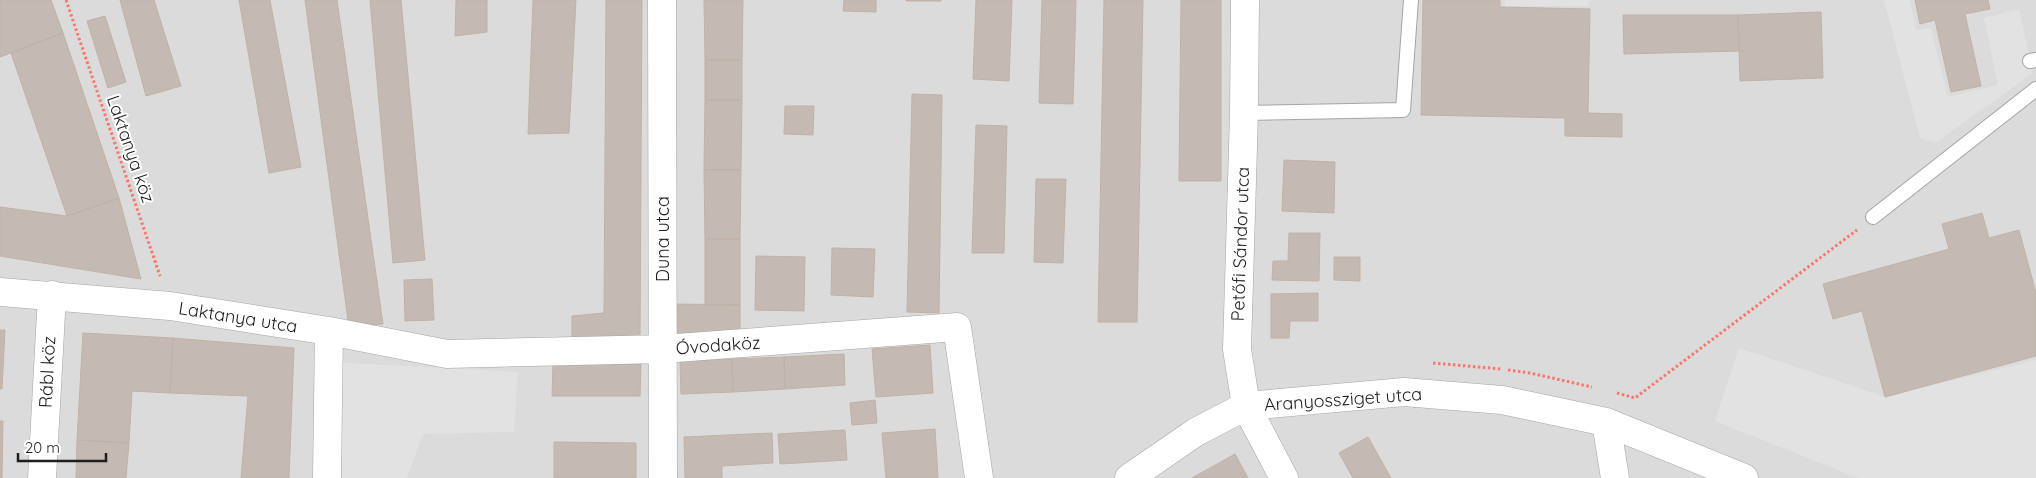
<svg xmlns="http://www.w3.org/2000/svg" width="2036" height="478" viewBox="0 0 2036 478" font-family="Quicksand,sans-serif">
	<rect width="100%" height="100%" fill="#efebe4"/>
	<path fill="#dcdbdb" d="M0 0H2036V478H0Z"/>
	<path fill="#e2e2e2" d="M1505 0H1589V6H1505Z
		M1884 0H1910L1916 30 1931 28 1948 97 1998 85 1984 18 2019 9 2033 73 1935 143 1920 138Z
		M1739 348 1885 397 2036 360V478H1858L1715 421Z
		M329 362 518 372 514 432 423 434 407 478H327Z"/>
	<path fill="#c4bab3" stroke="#c1b1a6" d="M0 0H51L63 33 0 57Z
		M120 0H154L181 86 146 96Z
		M239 0H270L301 167 269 173Z
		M305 0H337L383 324 349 328Z
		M370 0H401L425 260 393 263Z
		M456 0H487V32L455 36Z
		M533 0H576L569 133 528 134Z
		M606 0H642L640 340 572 342V316L604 313Z
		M704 0H743L742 60H705Z
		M844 0H876V12L843 11Z
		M906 0H941V1H906Z
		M976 0H1012L1009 81 973 79Z
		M1042 0H1076L1073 104 1039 103Z
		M1104 0H1143L1137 322H1098Z
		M1181 0H1221V181H1179Z
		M1423 0H1500V7L1590 9 1588 113 1622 114V137L1565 136V118L1421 115Z
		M1915 0H1988L1990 9 1965 14 1981 86 1951 92 1935 20 1920 24Z
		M1821 12 1823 78 1740 81 1738 15Z
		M1623 15H1738L1739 51 1624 54Z
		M105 16 126 82 108 88 87 21Z
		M63 33 119 198 67 216 11 53Z
		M705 60H742V100H705Z
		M912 94 942 95 939 313 907 312Z
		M705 100H742L741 170H704Z
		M785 106H814L813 135 784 134Z
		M976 125 1007 126 1004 253H972Z
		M1284 160 1335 162 1334 213 1282 211Z
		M704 170H741L740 239H705Z
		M1036 179H1066L1063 263 1034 262Z
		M119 198 141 279 0 256V207L67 216Z
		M1982 213 1989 238 2019 230 2036 293V356L1885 397 1862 311 1833 319 1823 284 1949 249 1942 224Z
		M1289 233H1320L1319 281 1272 280 1273 261H1288Z
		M705 239H740V305H705Z
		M832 248 875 249 873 297 831 295Z
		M756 256 805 257 804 311 755 310Z
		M1334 257H1360V281L1334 280Z
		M432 279 434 320 405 321 404 280Z
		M1318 293V321H1290L1289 338H1271V294Z
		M676 304 740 305V336L676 337Z
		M0 330H5L2 389H0Z
		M83 333 173 338 170 393 132 391 129 443 77 440Z
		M173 338 294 348 289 478H241L248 396 170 393Z
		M930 345 933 393 876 397 872 349Z
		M844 354 845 385 785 389 784 357Z
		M784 357 785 389 733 392 732 359Z
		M732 359 733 392 681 394 680 361Z
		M553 363 641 364 640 396H552Z
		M875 400 877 423 852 425 850 403Z
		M0 421H3L2 478H0Z
		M935 429 938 478H886L882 433Z
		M845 430 847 460 780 464 778 434Z
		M772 433 773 463 722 466V478H685L684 437Z
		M1368 437 1391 478H1353L1339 453Z
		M77 440 129 443 126 478H76Z
		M554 442 636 443V478H554Z
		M1235 454 1248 478H1192Z"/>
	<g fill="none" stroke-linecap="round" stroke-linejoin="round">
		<g stroke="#a5a5a5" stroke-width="16">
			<path id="lane" d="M2030 61 2036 60
				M1244 113 1403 110 1411 0
				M1873 217 2036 89"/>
		</g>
		<g stroke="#a5a5a5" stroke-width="29">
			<path id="street" d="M662 0 663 478
				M1245 0 1244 113 1237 349 1246 406 1284 478
				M0 292 170 306 329 331 447 354 663 349 957 327 979 478
				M1606 422 1615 478
				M42 478 52 295
				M327 478 329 331
				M1129 478 1196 432 1246 406 1404 392 1502 400 1606 422 1744 478"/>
		</g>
		<path stroke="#fa766a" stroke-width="3" stroke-dasharray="2.5 2.5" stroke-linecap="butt" d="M66 0 160 276
			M1433 363 1501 369
			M1508 370 1530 373 1592 387
			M1617 393 1635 398 1857 230"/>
		<use href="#lane" stroke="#fff" stroke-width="14"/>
		<use href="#street" stroke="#fff" stroke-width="28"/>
	</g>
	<g text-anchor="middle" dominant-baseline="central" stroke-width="4" stroke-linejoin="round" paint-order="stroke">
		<g font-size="18" fill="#1e1e1e" stroke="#fff">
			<text transform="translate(131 149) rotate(71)">Laktanya köz</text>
			<text transform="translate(662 239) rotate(-90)">Duna utca</text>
			<text transform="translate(1240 244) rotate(-88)">Petőfi Sándor utca</text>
			<text transform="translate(238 317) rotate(9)">Laktanya utca</text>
			<text transform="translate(718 345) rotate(-4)">Óvodaköz</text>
			<text transform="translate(47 372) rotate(-87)">Rábl köz</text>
			<text transform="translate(1343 399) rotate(-4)">Aranyossziget utca</text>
		</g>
	</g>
	<path d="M18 453v8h88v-8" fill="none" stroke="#1e1e1e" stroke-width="2.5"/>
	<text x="25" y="453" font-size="15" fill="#1e1e1e" stroke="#ffffff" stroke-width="4" paint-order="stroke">20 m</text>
</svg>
